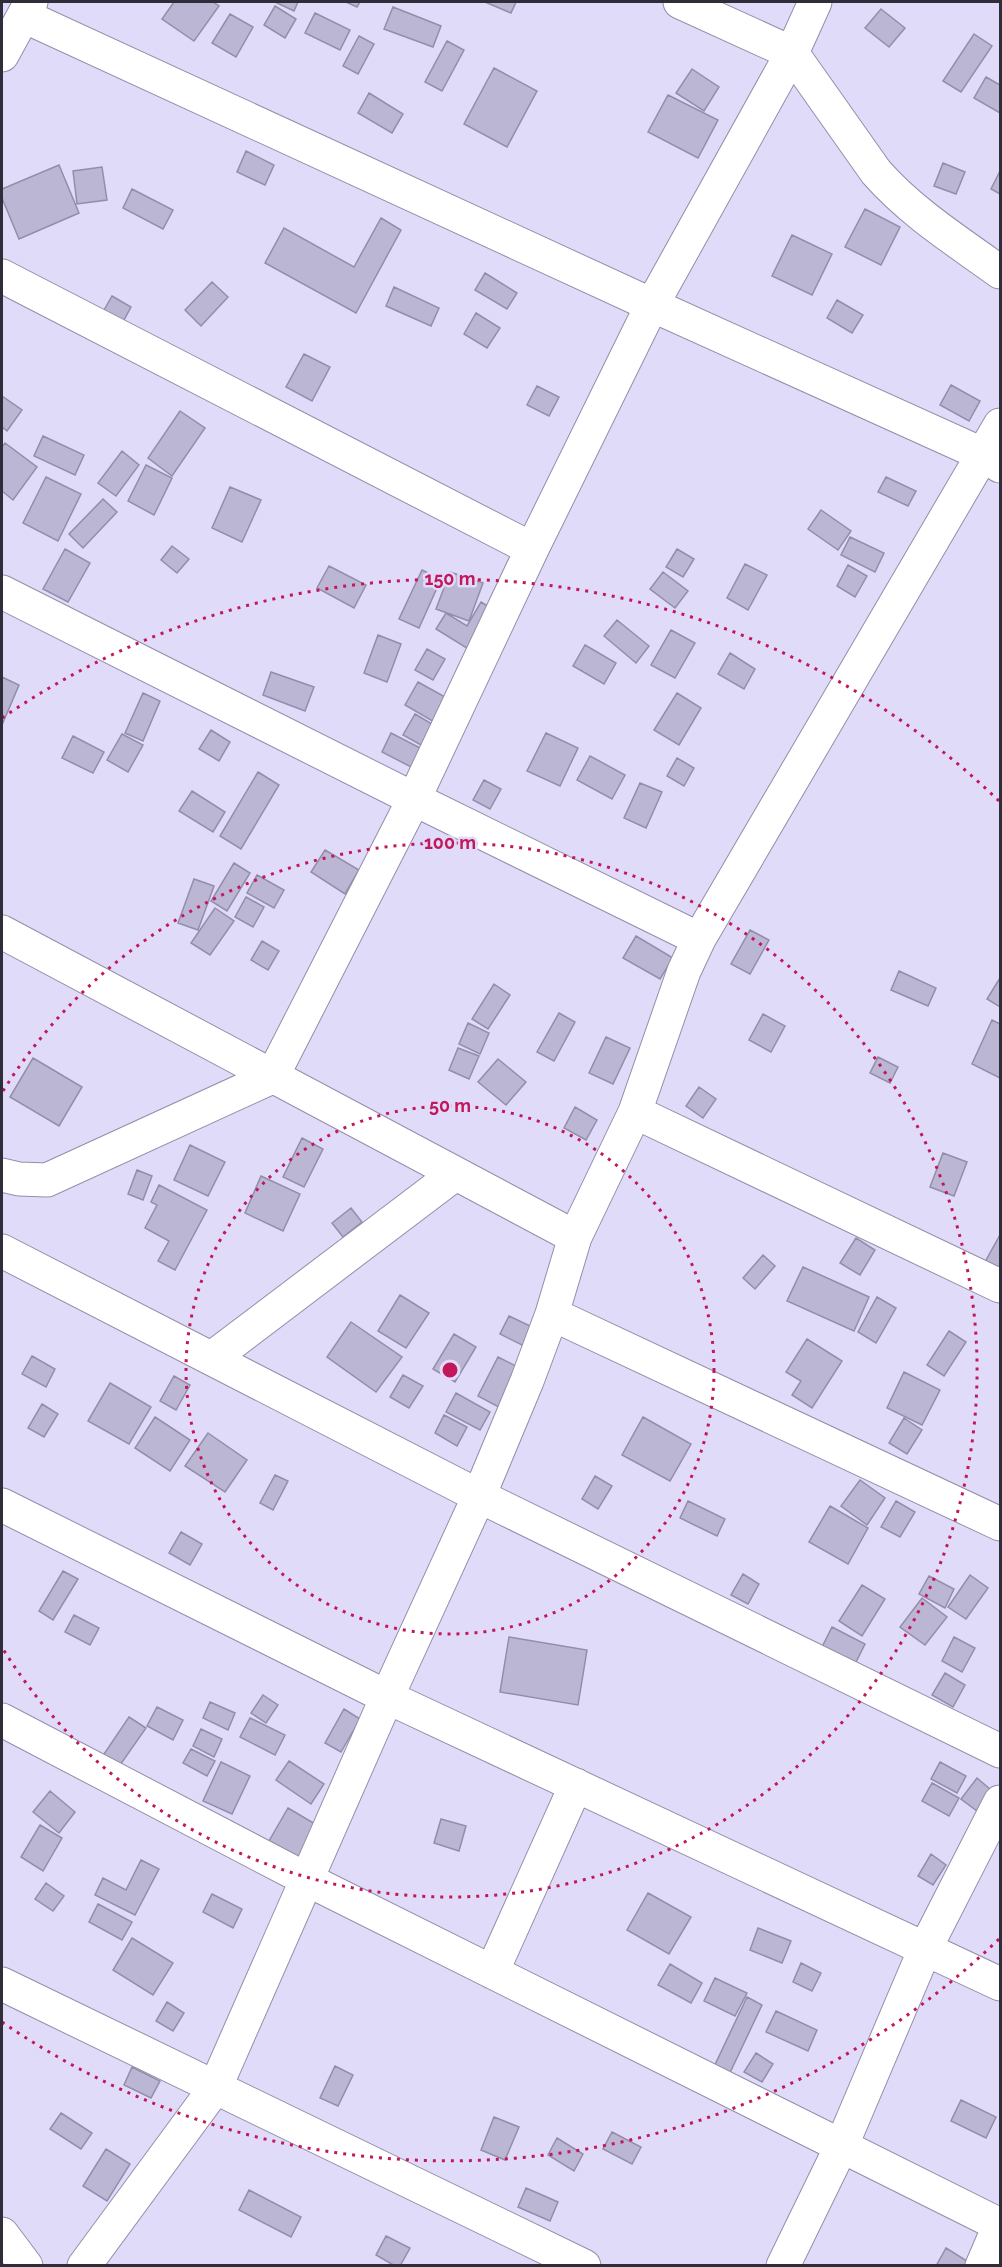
<svg xmlns="http://www.w3.org/2000/svg" width="1002" height="2267" viewBox="0 0 1002 2267" font-family="Raleway,sans-serif">
	<rect width="100%" height="100%" fill="#e1dbfa"/>
	<path fill="#bcb6d5" stroke="#938daa" stroke-width="1.5" d="M174 2H213L219 6 194 41 162 19Z
		M275 2H298L294 11Z
		M346 2H360L357 7Z
		M485 2H516L511 13Z
		M275 6 296 19 285 38 264 25Z
		M393 7 441 26 433 47 384 29Z
		M881 9 905 28 889 47 865 28Z
		M315 13 350 30 340 50 305 33Z
		M230 14 253 27 236 57 212 43Z
		M974 34 992 46 961 92 943 81Z
		M359 36 374 44 358 74 343 66Z
		M447 41 464 50 442 91 425 82Z
		M494 68 537 91 507 147 464 124Z
		M692 69 719 87 704 111 676 93Z
		M986 77 1000 85V113L974 98Z
		M369 93 403 114 392 133 358 113Z
		M668 95 718 120 698 158 648 132Z
		M246 151 274 165 265 185 237 172Z
		M943 163 965 172 956 194 934 186Z
		M59 165 79 213 19 239 2 198V189Z
		M102 167 107 200 77 204 73 171Z
		M1000 171V194L991 189Z
		M132 189 173 210 163 229 123 208Z
		M865 209 900 227 881 265 845 247Z
		M381 218 401 230 356 313 265 263 284 228 354 267Z
		M792 235 832 254 812 295 772 276Z
		M485 273 517 293 507 309 475 290Z
		M212 282 228 297 201 326 185 310Z
		M394 287 439 308 431 326 386 306Z
		M112 296 131 307 118 331 99 319Z
		M837 300 863 315 852 333 827 318Z
		M476 313 500 328 487 348 464 334Z
		M304 354 330 367 312 401 286 387Z
		M951 385 980 401 969 421 940 405Z
		M537 386 559 397 549 416 527 405Z
		M2 396 22 410 7 431 2 427Z
		M180 411 205 428 172 476 148 458Z
		M43 436 84 455 75 475 34 456Z
		M5 443 37 467 13 500 2 491V447Z
		M122 451 139 465 116 496 98 483Z
		M146 465 172 478 154 515 128 501Z
		M46 477 81 494 58 541 23 523Z
		M886 477 916 491 908 506 878 492Z
		M230 487 261 500 242 542 212 528Z
		M103 499 117 512 83 548 69 534Z
		M821 510 851 531 838 550 808 529Z
		M850 537 884 553 875 572 841 555Z
		M172 546 189 559 177 573 161 560Z
		M65 549 90 563 68 602 43 589Z
		M677 549 694 559 683 577 666 567Z
		M745 564 767 575 748 610 727 598Z
		M848 565 867 576 855 597 837 586Z
		M329 566 366 585 354 608 317 588Z
		M422 570 441 579 419 628 399 619Z
		M450 572 483 583 469 621 436 609Z
		M663 572 688 591 675 608 650 589Z
		M481 602 502 615 478 655 436 629 446 613 467 626Z
		M617 620 649 646 636 663 604 636Z
		M671 630 695 643 675 678 651 665Z
		M378 635 401 644 387 682 364 673Z
		M585 645 616 663 604 684 573 666Z
		M427 649 445 659 433 680 415 670Z
		M730 653 755 669 744 689 718 674Z
		M271 672 314 687 305 711 263 695Z
		M2 677 19 685 2 725Z
		M418 682 454 702 441 726 405 705Z
		M143 693 160 701 143 741 125 733Z
		M677 693 701 708 679 745 654 730Z
		M415 714 442 730 430 750 403 735Z
		M211 730 230 742 219 761 199 749Z
		M391 733 428 752 419 771 382 752Z
		M546 733 578 748 560 786 527 771Z
		M122 734 143 745 128 772 107 760Z
		M73 736 104 752 93 773 62 758Z
		M590 756 625 775 612 799 577 780Z
		M677 758 694 768 684 786 667 776Z
		M258 772 279 785 241 849 220 836Z
		M484 780 501 789 490 809 473 800Z
		M640 783 662 792 646 828 624 818Z
		M192 791 225 812 213 832 179 811Z
		M325 850 359 870 345 894 311 872Z
		M234 863 250 873 227 911 211 901Z
		M257 875 284 890 274 908 247 893Z
		M194 879 214 886 198 930 178 923Z
		M246 897 264 907 253 927 235 917Z
		M215 908 234 921 210 955 191 943Z
		M750 930 769 940 750 974 731 964Z
		M636 936 673 958 660 979 623 958Z
		M262 941 279 951 268 970 251 960Z
		M899 971 936 988 928 1006 891 990Z
		M1000 978V1007L987 999Z
		M494 984 510 995 488 1029 472 1019Z
		M559 1013 575 1022 554 1061 537 1052Z
		M763 1014 785 1026 771 1052 749 1040Z
		M992 1020 1000 1024V1078L972 1064Z
		M468 1023 489 1033 480 1054 459 1044Z
		M606 1037 630 1048 613 1084 589 1073Z
		M458 1048 479 1056 469 1079 449 1070Z
		M878 1057 898 1067 890 1083 870 1073Z
		M33 1058 82 1087 59 1126 10 1097Z
		M498 1059 526 1082 506 1105 478 1082Z
		M699 1087 716 1099 703 1118 686 1106Z
		M575 1107 597 1120 586 1140 564 1128Z
		M302 1138 323 1149 304 1187 283 1177Z
		M190 1145 225 1162 208 1196 174 1180Z
		M943 1153 967 1162 954 1196 930 1187Z
		M137 1170 152 1176 143 1200 128 1194Z
		M261 1176 300 1194 283 1231 245 1213Z
		M159 1185 207 1210 175 1270 158 1261 169 1241 145 1228 157 1205 151 1202Z
		M351 1208 362 1222 343 1237 332 1223Z
		M1000 1235V1271L985 1262Z
		M856 1238 875 1250 860 1275 840 1263Z
		M763 1255 775 1266 755 1289 743 1278Z
		M803 1267 869 1297 854 1331 787 1301Z
		M400 1295 429 1313 406 1348 378 1331Z
		M877 1297 896 1308 876 1343 858 1332Z
		M509 1316 545 1333 536 1352 500 1334Z
		M351 1322 402 1357 376 1392 327 1357Z
		M949 1331 966 1342 944 1376 927 1365Z
		M454 1334 476 1347 455 1382 433 1369Z
		M807 1339 842 1361 812 1408 792 1395 801 1381 786 1372Z
		M32 1356 55 1369 46 1387 22 1374Z
		M498 1357 528 1372 508 1412 478 1396Z
		M904 1372 940 1390 922 1425 887 1408Z
		M403 1375 423 1386 409 1408 390 1397Z
		M174 1376 190 1385 176 1410 160 1401Z
		M110 1383 151 1407 129 1444 88 1421Z
		M456 1393 490 1412 480 1430 446 1412Z
		M42 1404 58 1414 44 1437 28 1428Z
		M444 1415 467 1427 457 1446 435 1433Z
		M155 1417 190 1440 170 1471 135 1448Z
		M643 1417 691 1444 670 1481 622 1455Z
		M904 1418 922 1430 907 1454 889 1443Z
		M208 1433 247 1460 225 1492 185 1466Z
		M275 1475 288 1481 273 1510 260 1503Z
		M595 1476 612 1486 598 1509 582 1499Z
		M860 1480 885 1498 867 1525 841 1506Z
		M688 1501 725 1519 717 1536 680 1518Z
		M896 1501 915 1512 900 1537 881 1527Z
		M830 1506 868 1528 848 1564 809 1542Z
		M181 1532 202 1544 190 1565 169 1553Z
		M63 1571 78 1579 53 1620 39 1611Z
		M743 1574 759 1584 748 1604 731 1595Z
		M970 1575 988 1588 966 1619 948 1607Z
		M929 1576 954 1589 945 1608 919 1594Z
		M862 1585 885 1599 862 1636 839 1621Z
		M922 1598 947 1617 925 1645 900 1627Z
		M74 1615 99 1628 90 1645 65 1632Z
		M832 1627 865 1644 855 1664 822 1647Z
		M509 1637 587 1650 578 1705 500 1692Z
		M954 1637 975 1648 962 1672 942 1661Z
		M945 1673 965 1685 953 1707 932 1695Z
		M263 1695 278 1705 266 1723 251 1713Z
		M210 1702 235 1713 228 1730 203 1718Z
		M157 1707 183 1720 173 1740 147 1726Z
		M344 1709 360 1719 341 1752 325 1743Z
		M129 1717 146 1728 118 1768 102 1757Z
		M250 1718 285 1735 275 1755 240 1737Z
		M201 1729 222 1739 214 1757 193 1746Z
		M191 1749 215 1761 207 1776 183 1763Z
		M289 1761 324 1784 311 1804 276 1780Z
		M221 1762 250 1776 232 1814 203 1801Z
		M940 1762 966 1776 957 1793 931 1779Z
		M977 1778 997 1795 981 1814 961 1799Z
		M932 1783 959 1798 949 1816 922 1801Z
		M50 1791 75 1812 59 1833 33 1812Z
		M288 1808 327 1831 308 1864 269 1841Z
		M441 1819 466 1826 459 1851 434 1843Z
		M40 1825 62 1838 43 1871 21 1857Z
		M931 1854 946 1865 933 1885 918 1876Z
		M141 1860 159 1869 135 1915 95 1895 103 1878 126 1890Z
		M46 1883 64 1896 53 1911 35 1899Z
		M648 1893 691 1917 669 1954 627 1930Z
		M212 1894 242 1909 233 1928 203 1912Z
		M98 1904 132 1922 122 1940 89 1922Z
		M758 1928 791 1941 782 1963 750 1950Z
		M132 1938 173 1963 153 1995 113 1970Z
		M801 1963 821 1973 812 1991 793 1982Z
		M670 1964 702 1983 691 2003 658 1985Z
		M715 1978 747 1993 735 2016 704 2001Z
		M747 1997 762 2005 727 2079 712 2071Z
		M167 2002 184 2013 173 2031 156 2021Z
		M776 2011 817 2030 808 2051 766 2032Z
		M756 2053 773 2064 762 2082 744 2072Z
		M335 2066 353 2075 338 2106 320 2098Z
		M132 2067 160 2081 151 2098 124 2085Z
		M961 2100 996 2117 986 2138 951 2121Z
		M61 2113 92 2133 81 2149 50 2129Z
		M494 2117 519 2127 505 2160 481 2150Z
		M612 2132 641 2147 632 2164 603 2149Z
		M557 2138 583 2154 574 2171 548 2155Z
		M106 2149 130 2164 107 2201 83 2186Z
		M526 2188 558 2202 550 2221 518 2207Z
		M249 2190 301 2217 291 2237 239 2210Z
		M386 2236 410 2248 400 2266H395L376 2255Z
		M946 2248 967 2261 965 2266H936Z"/>
	<g fill="none" stroke-linecap="round" stroke-linejoin="round">
		<g stroke="#938eaa" stroke-width="35">
			<path id="minor" d="M680 2 792 53 876 172C911 212 957 241 1000 272
				M24 16 652 305 984 455 1000 466
				M2 55 31 2
				M2 276 532 549
				M2 592 414 799 699 939
				M2 932 575 1237
				M635 1112 1000 1286
				M2 1175 19 1179 47 1180 272 1077 414 799 532 549 652 305 792 53 815 2
				M2 1251 479 1496 1000 1751
				M552 1314 1000 1524
				M212 1358 455 1174
				M2 1505 387 1697 1000 1984
				M2 1720 306 1879 1000 2225
				M492 1972 576 1785
				M2 1984 584 2266
				M2 2234 26 2266
				M84 2266 215 2088 387 1697 479 1496 527 1381 552 1314 575 1237 635 1112 684 971 699 939 1000 425
				M783 2266 841 2147 925 1949 1000 1802
				M982 2266 1000 2224"/>
		</g>
		<use href="#minor" stroke="#fff" stroke-width="33"/>
	</g>
	<g fill="none" stroke="#c2185b" stroke-width="3" stroke-dasharray="3 6">
		<circle cx="450" cy="1370" r="264"/>
		<path d="M3 1091A527 527 0 1 1 3 1649"/>
		<path d="M999 1939A791 791 0 0 1 2 2022M2 718A791 791 0 0 1 999 801"/>
	</g>
	<circle cx="450" cy="1370" r="9" fill="#c2185b" stroke="#e1dbfa" stroke-width="3"/>
	<g font-size="18" text-anchor="middle" font-weight="bold" fill="#c2185b" stroke="#e1dbfa" stroke-width="5" stroke-linejoin="round" paint-order="stroke">
		<text x="450" y="585">150 m</text>
		<text x="450" y="849">100 m</text>
		<text x="450" y="1112">50 m</text>
	</g>
	<rect width="1002" height="2267" fill="none" stroke="#2f2d39" stroke-width="6"/>
</svg>
